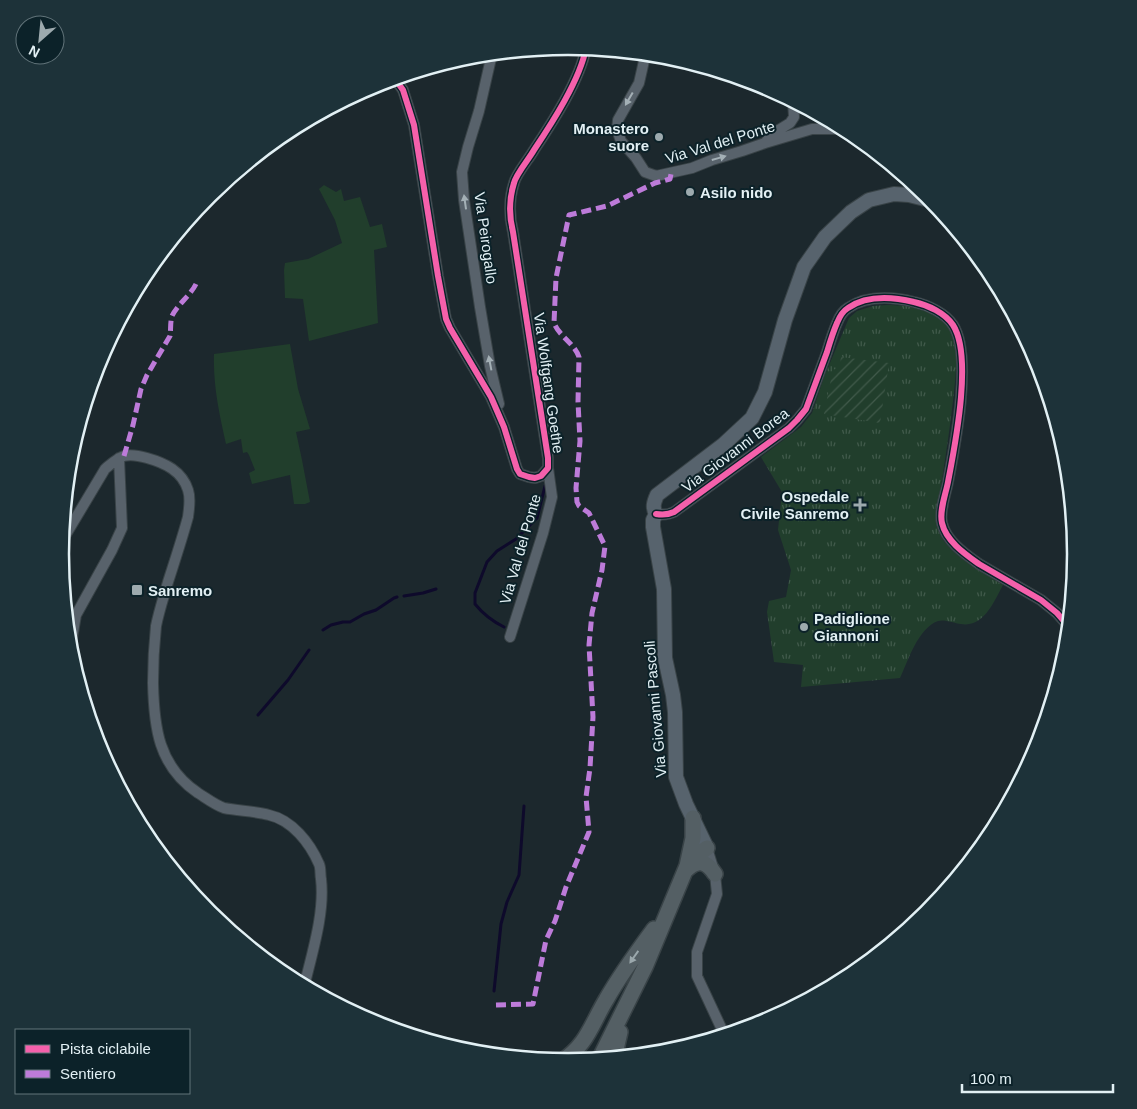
<svg xmlns="http://www.w3.org/2000/svg" width="1137" height="1109" viewBox="0 0 1137 1109" font-family="Arial,sans-serif">
	<defs>
		<pattern id="park-tufts" width="24" height="20" patternUnits="userSpaceOnUse" patternTransform="scale(1.25)"><rect width="24" height="20" fill="#213e2c"/><path d="M3 7l-1-3M5 7V3M7 7l1-3M15 17l-1-3M17 17v-4M19 17l1-3" fill="none" stroke="#415a4b"/></pattern>
		<pattern id="garden-furrows" width="10" height="10" patternUnits="userSpaceOnUse" patternTransform="scale(1.25)"><rect width="10" height="10" fill="#213e2c"/><path d="M-1 1l2-2M0 10L10 0M9 11l2-2" fill="none" stroke="#415a4b"/></pattern>
	</defs>
	<rect width="100%" height="100%" fill="#1c282d"/>
	<path fill="#213e2c" d="M324 185 336 192 341 189 344 201 360 197 370 227 382 224 387 247 374 250 378 323 309 341 303 299 285 298 284 270 285 263 308 259 342 243 335 220 319 189Z
		M290 344 298 389 310 429 296 432 302 460 310 502 305 504H294L290 475 252 484 249 473 255 470 249 455 247 452 243 453 241 439 226 444C219 413 213 385 214 354Z"/>
	<path fill="url(#park-tufts)" d="M886 305C909 305 934 308 949 326 952 331 956 342 956 348 957 365 955 383 953 401 950 427 946 453 942 480 939 496 934 516 939 532 947 554 984 573 1003 585 994 601 984 628 961 624 954 623 944 619 938 621 918 628 908 661 900 678L801 687 803 665 774 662 767 612 769 601 786 597 791 570 778 530 782 492 761 457 801 427 812 413 824 377 849 318 857 311 873 306Z"/>
	<path fill="url(#garden-furrows)" d="M841 357 889 363 880 423 824 414 833 369 839 370Z"/>
	<g fill="none" stroke-linecap="round" stroke-linejoin="round">
		<path stroke="#0e0a2b" stroke-width="3" d="M404 596 423 593 436 589
			M504 627C492 621 483 614 475 604V593L487 562 497 551 516 539 537 518 545 486
			M323 630 331 625 343 622H350L364 614 376 610 394 598 397 597
			M258 715 288 680 309 650
			M494 991 501 924 507 902 519 875 524 806"/>
		<g stroke="#394347" stroke-width="12">
			<path id="minor" d="M642 53 644 61 639 83 618 120 617 130 621 141 636 158 645 172 656 176 692 168 712 160 742 151 765 143 812 129H846
				M492 54 479 111 468 147 462 172 464 200 480 307 490 366 499 404
				M392 79 398 83 403 90 414 125 438 276 446 319 450 328 491 397 504 427 517 469 520 474 529 477 535 478 541 476 548 468V458L513 232C509 216 509 199 514 183 516 174 529 159 534 150 552 123 580 80 586 48
				M765 143 772 134 790 123 794 117 793 101
				M656 514C663 515 668 515 674 512L789 428 797 420 806 409C813 390 820 371 827 352 830 342 833 332 837 323 839 318 843 311 848 308 867 295 893 297 914 302 928 305 945 313 953 325 973 356 955 445 948 482 946 493 939 511 942 523 946 541 965 554 979 564L1041 600 1057 613 1070 628
				M62 541 105 469C111 464 117 458 124 456 132 454 140 456 147 458 165 463 182 471 188 490 191 499 189 508 188 517 182 539 175 560 168 582 164 596 159 611 156 626 154 645 153 664 153 683 154 727 158 766 198 793 206 798 215 805 224 808 239 811 255 811 269 815 292 820 310 843 319 864 321 868 320 874 321 879 325 913 312 953 304 987
				M510 637 543 533 552 497 548 468
				M70 650 76 615 112 550 122 528 119 458
				M707 848 715 874 717 894 697 952V976L725 1036"/>
		</g>
		<g stroke="#394347" stroke-width="16">
			<path id="major" d="M707 848 686 804 676 777 675 712 673 695 665 658 664 589 653 527V520L656 514C652 507 654 502 657 495L724 444 752 418 765 392 785 320 804 267 825 237 851 212 869 200 894 194 909 195 933 201"/>
		</g>
		<g stroke="#394347" stroke-width="18">
			<path id="highway" d="M688 865 691 860 707 848
				M685 871C697 859 706 860 715 874
				M614 1058 620 1032
				M599 1060 645 967 687 866 693 838V818
				M561 1062C587 1045 591 1025 606 1000 620 975 637 952 654 929"/>
		</g>
		<use href="#minor" stroke="#58626b" stroke-width="10"/>
		<use href="#major" stroke="#57636d" stroke-width="14"/>
		<use href="#highway" stroke="#545f64" stroke-width="15"/>
		<path stroke="#bd7bd9" stroke-width="5" stroke-dasharray="10 5" stroke-linecap="butt" d="M124 456 133 425 141 389 147 375 170 336C171 330 170 323 172 316 177 305 190 296 196 284
			M496 1005 533 1004 546 940 555 921 566 887 589 832 586 797 590 768 593 717 589 645 592 613 602 570 605 546 589 513 579 506 577 502 576 488 580 441 578 402 579 357C574 343 559 336 554 323L556 278 569 215 607 206 655 183 670 179 671 174"/>
		<g stroke="#0c2229" stroke-width="9">
			<path id="cycleway" d="M392 79 398 83 403 90 414 125 438 276 446 319 450 328 491 397 504 427 517 469 520 474 529 477 535 478 541 476 548 468V458L513 232C509 216 509 199 514 183 516 174 529 159 534 150 552 123 580 80 586 48
				M656 514C663 515 668 515 674 512L789 428 797 420 806 409C813 390 820 371 827 352 830 342 833 332 837 323 839 318 843 311 848 308 867 295 893 297 914 302 928 305 945 313 953 325 973 356 955 445 948 482 946 493 939 511 942 523 946 541 965 554 979 564L1041 600 1057 613 1070 628"/>
		</g>
		<use href="#cycleway" stroke="#f560ab" stroke-width="6"/>
	</g>
	<defs><path id="oneway-solid" d="M-6-.8H1V-3.2L6.5 0L1 3.2V.8H-6Z" transform="scale(1.25)"/></defs>
	<g fill="#a4b0b6">
		<use href="#oneway-solid" transform="translate(629 99) rotate(120)"/>
		<use href="#oneway-solid" transform="translate(719 158) rotate(-16)"/>
		<use href="#oneway-solid" transform="translate(465 202) rotate(-98)"/>
		<use href="#oneway-solid" transform="translate(490 363) rotate(-101)"/>
	</g>
	<use fill="#9ba8ac" href="#oneway-solid" transform="translate(634 957) rotate(125)"/>
	<g fill="#9daaae" stroke="#0c2229" stroke-width="2">
		<circle cx="659" cy="137" r="5"/>
		<circle cx="690" cy="192" r="5"/>
		<path d="M857.5 497.5h5v5h5v5h-5v5h-5v-5h-5v-5h5z"/>
		<rect x="131" y="584" width="12" height="12" rx="2.5"/>
		<circle cx="804" cy="627" r="5"/>
	</g>
	<g text-anchor="middle" dominant-baseline="central" stroke-width="4" stroke-linejoin="round" paint-order="stroke">
		<g font-size="15" font-weight="bold" fill="#e2f0f4" stroke="#0c2229" text-anchor="start">
			<text x="649" y="128" text-anchor="end">Monastero<tspan x="649" dy="17">suore</tspan></text>
			<text x="700" y="192">Asilo nido</text>
			<text x="849" y="496" text-anchor="end">Ospedale<tspan x="849" dy="17">Civile Sanremo</tspan></text>
			<text x="148" y="590">Sanremo</text>
			<text x="814" y="618">Padiglione<tspan x="814" dy="17">Giannoni</tspan></text>
		</g>
		<g font-size="15" fill="#e2f0f4" stroke="#0c2229">
			<text transform="translate(720 142) rotate(-17)">Via Val del Ponte</text>
			<text transform="translate(486 238) rotate(82)">Via Peirogallo</text>
			<text transform="translate(549 383) rotate(82)">Via Wolfgang Goethe</text>
			<text transform="translate(735 450) rotate(-37)">Via Giovanni Borea</text>
			<text transform="translate(520 549) rotate(-74)">Via Val del Ponte</text>
			<text transform="translate(655 709) rotate(-95)">Via Giovanni Pascoli</text>
		</g>
	</g>
	<path d="M0 0H1137V1109H0ZM69 554a499 499 0 1 1 998 0a499 499 0 1 1-998 0Z" fill="#1d3239" fill-rule="evenodd"/>
	<path fill="none" stroke="#e2f0f4" stroke-width="2.5" d="M69 554a499 499 0 1 1 998 0a499 499 0 1 1-998 0Z"/>
	<rect x="15" y="1029" width="175" height="65" fill="#0c2229" stroke="#62747a"/>
	<rect x="25" y="1045" width="25" height="8" fill="#f560ab" stroke="#62747a"/>
	<text x="60" y="1054" font-size="15" fill="#e2f0f4">Pista ciclabile</text>
	<rect x="25" y="1070" width="25" height="8" fill="#bd7bd9" stroke="#62747a"/>
	<text x="60" y="1079" font-size="15" fill="#e2f0f4">Sentiero</text>
	<g transform="translate(40 40) rotate(207)"><circle r="24" fill="#0c2229" stroke="#62747a"/>
	<path d="M0-4L9 19L0 12L-9 19Z" fill="#9daaae"/>
	<text y="-8" font-size="14" font-weight="bold" text-anchor="middle" fill="#e2f0f4">N</text>
	</g>
	<path d="M962 1084v8h151v-8" fill="none" stroke="#e2f0f4" stroke-width="2.5"/>
	<text x="970" y="1084" font-size="15" fill="#e2f0f4" stroke="#0c2229" stroke-width="4" paint-order="stroke">100 m</text>
</svg>
